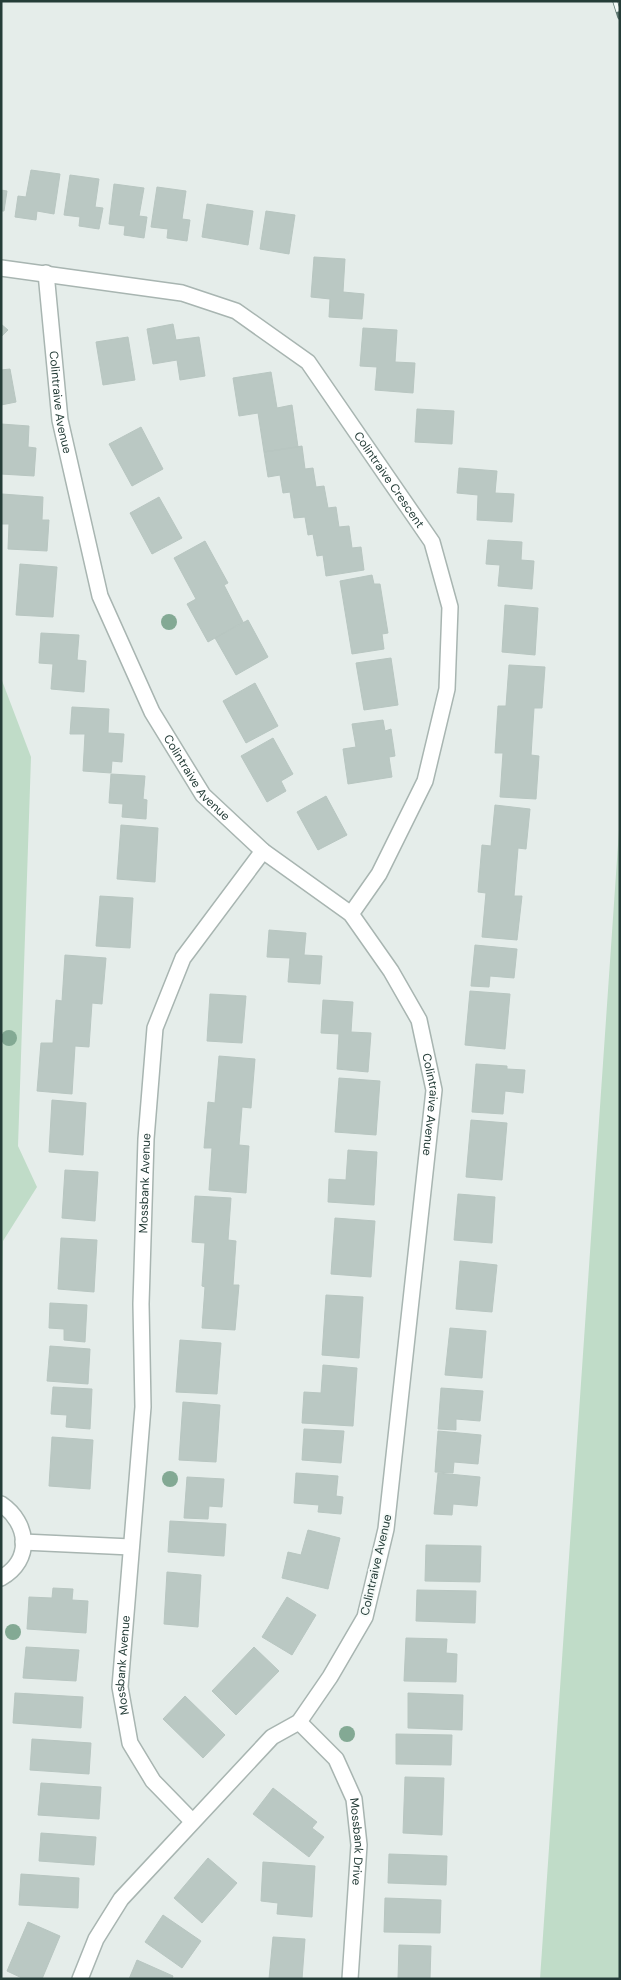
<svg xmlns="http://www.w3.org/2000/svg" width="621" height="1980" viewBox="0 0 621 1980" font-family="'DM Sans',sans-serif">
	<rect width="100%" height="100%" fill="#e5edea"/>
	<path fill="#c0dcc8" d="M1 678 31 757 18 1146 37 1187 3 1241 1 1330Z
		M620 816V1979H540Z"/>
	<path fill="#bac8c3" stroke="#b8c6c1" d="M31 170 60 174 54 214 37 211 36 220 15 217 18 196 26 197Z
		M70 175 99 179 95 207 103 208 99 229 79 226 80 217 64 215Z
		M114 184 144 188 139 216 147 217 144 238 124 235 125 226 109 224Z
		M157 187 186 191 182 219 190 220 187 241 167 238 168 229 151 227Z
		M1 190 7 191 4 211H1Z
		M207 204 253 211 248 245 202 237Z
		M266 211 295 215 289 254 260 249Z
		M314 257 345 259 343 292 364 294 362 319 329 317 330 299 311 297Z
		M1 324 8 330 1 337Z
		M173 324 176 340 199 337 205 376 180 380 177 360 153 364 147 329Z
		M363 328 397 330 395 362 415 363 413 393 375 390 377 367 360 366Z
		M128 337 135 380 103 385 96 342Z
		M10 369 16 402 1 405V370Z
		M271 372 277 408 292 405 298 447 264 452 258 413 239 416 233 378Z
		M417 409 454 411 452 444 415 442Z
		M1 424 29 426 28 447 36 448 34 476 1 474Z
		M141 427 163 469 132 486 109 444Z
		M302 446 305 469 313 468 316 487 324 486 328 508 336 507 339 527 349 526 352 548 361 547 364 570 326 576 323 555 317 556 313 534 308 535 305 517 294 518 290 492 283 493 280 475 268 477 264 452Z
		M459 468 497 471 495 493 514 494 512 522 477 520 478 495 457 493Z
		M2 494 43 497 42 520H49L47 551 8 549 9 524H1Z
		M159 497 182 538 152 554 130 513Z
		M488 540 522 542 521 560 534 561 532 589 498 586 500 565 486 564Z
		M205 541 228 583 224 585 243 622 208 642 187 604 196 599 174 558Z
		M20 564 57 567 53 617 16 615Z
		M372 575 374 584H380L388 633 382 634 384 649 352 654 340 581Z
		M505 605 538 608 535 655 502 652Z
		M248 620 268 657 236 675 215 638Z
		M41 633 79 635 77 660 86 661 84 692 51 689 53 664 39 663Z
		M391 658 398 705 364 710 356 663Z
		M509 665 545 667 542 708H534L531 755 539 756 536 799 500 797 503 753H495L498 706H506Z
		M255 683 278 726 246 743 223 701Z
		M72 707 109 709 108 733 124 734 122 762 112 761 111 773 83 771 85 734H70Z
		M383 720 385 731 391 729 395 756 389 757 392 777 348 784 343 749 356 747 352 724Z
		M273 738 293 774 281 781 286 791 267 802 241 756Z
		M111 774 145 776 143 799 147 800 146 819 122 817 123 804 109 803Z
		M326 796 347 835 318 850 297 812Z
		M495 805 530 809 526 849 518 848 514 896H522L517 940 482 937 486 893 478 892 482 845 491 846Z
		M121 825 158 828 155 882 117 879Z
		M100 896 133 898 130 948 96 946Z
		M269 930 306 933 304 955 322 956 320 984 288 982 290 958 267 957Z
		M475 945 517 949 514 978 490 976 489 987 471 986Z
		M65 955 106 958 102 1004 92 1003 89 1047 75 1046 72 1094 37 1091 41 1043H53L56 1000 62 1001Z
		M470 991 510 994 505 1049 465 1045Z
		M210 994 246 996 242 1043 207 1041Z
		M323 1000 353 1002 351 1032 371 1033 368 1072 337 1069 339 1034 321 1033Z
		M219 1056 255 1059 251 1108 242 1107 239 1145 249 1146 246 1193 209 1190 212 1148H204L208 1102 215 1103Z
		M476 1064 507 1066V1069L525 1070 523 1093 505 1091 503 1114 472 1112Z
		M339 1078 380 1081 376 1135 335 1132Z
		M52 1100 86 1103 83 1155 49 1152Z
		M471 1120 507 1123 502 1180 466 1177Z
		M348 1150 377 1152 374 1205 328 1202 329 1179 346 1180Z
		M65 1170 98 1172 95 1221 62 1218Z
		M458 1194 495 1197 492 1243 454 1240Z
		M195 1196 231 1198 228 1240 236 1241 233 1285H239L235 1330 202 1328 205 1287 202 1286 205 1243 192 1242Z
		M335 1218 375 1221 371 1277 331 1274Z
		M61 1238 97 1240 94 1292 58 1289Z
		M460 1261 497 1265 492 1312 456 1309Z
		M326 1295 363 1297 359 1358 322 1355Z
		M50 1303 87 1305 85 1342 64 1340V1329L49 1328Z
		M450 1328 486 1331 482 1378 445 1375Z
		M180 1340 221 1343 217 1394 176 1392Z
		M50 1346 90 1349 88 1384 47 1381Z
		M323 1365 357 1368 353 1426 302 1423 304 1392 321 1393Z
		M53 1387 92 1389 90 1429 66 1427 67 1415 51 1414Z
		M441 1388 483 1391 480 1421 456 1419V1430L438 1429Z
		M183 1402 220 1405 216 1462 179 1460Z
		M304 1429 344 1431 341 1463 302 1460Z
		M438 1431 481 1435 478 1464 454 1462 453 1473 435 1472Z
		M52 1437 93 1440 90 1489 49 1486Z
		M296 1473 338 1476 336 1496 343 1497 341 1514 318 1512 319 1505 294 1503Z
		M438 1473 480 1477 477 1506 453 1504 452 1515 434 1514Z
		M187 1477 224 1479 222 1507 209 1506 208 1519 184 1518Z
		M170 1521 226 1524 224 1556 168 1552Z
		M308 1530 340 1538 328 1589 282 1578 288 1552 301 1555Z
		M426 1545 481 1546 480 1582 425 1581Z
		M167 1572 201 1575 198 1627 164 1624Z
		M53 1588 73 1589 72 1600 88 1601 86 1633 27 1629 29 1597 52 1598Z
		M417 1590 476 1591 475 1623 416 1621Z
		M287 1597 316 1615 292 1655 262 1637Z
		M406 1638 447 1639 446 1653 457 1654 456 1682 404 1681Z
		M26 1647 79 1650 76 1681 23 1678Z
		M254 1647 279 1671 236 1715 212 1691Z
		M15 1693 83 1697 81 1728 13 1723Z
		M408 1693 463 1695 462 1730 408 1728Z
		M185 1696 225 1735 203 1758 163 1719Z
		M396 1734 452 1735 451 1765 396 1764Z
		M32 1739 91 1743 89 1774 30 1770Z
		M405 1777 444 1778 442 1835 403 1833Z
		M41 1783 101 1787 99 1819 38 1815Z
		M273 1788 317 1822 312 1828 324 1837 309 1857 253 1814Z
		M41 1833 96 1837 94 1865 39 1861Z
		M389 1854 447 1856 446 1885 388 1883Z
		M208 1858 237 1883 202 1923 174 1898Z
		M263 1862 315 1866 312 1917 277 1914 278 1903 261 1901Z
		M21 1874 79 1878 78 1908 19 1905Z
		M385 1898 441 1900 440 1933 384 1932Z
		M163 1915 201 1941 182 1968 145 1942Z
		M28 1922 60 1936 42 1979H24L7 1971Z
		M273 1937 305 1939 302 1979H269Z
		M399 1945 431 1946 430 1979H398Z
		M137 1960 173 1976 172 1979H129Z"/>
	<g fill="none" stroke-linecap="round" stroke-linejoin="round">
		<g stroke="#a8b5b1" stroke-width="18">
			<g id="minor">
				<path id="s1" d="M1 268 182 293 236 311 308 362 432 542 450 607 447 689 425 781 379 874 351 914"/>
				<path id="s2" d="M46 273 60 420 100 596 152 712 203 795 263 851 351 914 391 971 419 1020 434 1090 386 1529 365 1617 330 1677 299 1722 272 1737 121 1899 96 1939 80 1979"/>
				<path d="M1 1504C29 1523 33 1560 1 1578"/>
				<path d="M23 1542 131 1547"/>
				<path id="s3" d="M299 1722 336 1759 354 1799 359 1845 350 1979"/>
				<path id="s4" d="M192 1821 153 1781 130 1743 120 1687 143 1407 141 1304 146 1139 155 1028 183 958 263 851"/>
			</g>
		</g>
		<use href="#minor" stroke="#fff" stroke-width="15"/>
		<g stroke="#607973" stroke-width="5.5">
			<path id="rail" d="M615 1 620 17"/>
		</g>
		<use href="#rail" stroke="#f5faf8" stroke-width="4" stroke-dasharray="11" stroke-linecap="butt"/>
	</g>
	<g fill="#83a994">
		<circle cx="169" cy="622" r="8"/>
		<circle cx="9" cy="1038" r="8"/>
		<circle cx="170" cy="1479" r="8"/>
		<circle cx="13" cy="1632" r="8"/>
		<circle cx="347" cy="1734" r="8"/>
	</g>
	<g text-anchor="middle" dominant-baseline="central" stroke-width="4" stroke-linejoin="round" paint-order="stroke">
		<g font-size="12" fill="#253d38" stroke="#f5faf8">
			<text stroke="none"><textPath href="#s2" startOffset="130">Colintraive Avenue</textPath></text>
			<text stroke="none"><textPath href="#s1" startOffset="471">Colintraive Crescent</textPath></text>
			<text stroke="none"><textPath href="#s2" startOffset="535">Colintraive Avenue</textPath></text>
			<text stroke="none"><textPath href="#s2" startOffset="955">Colintraive Avenue</textPath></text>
			<text stroke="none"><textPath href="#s4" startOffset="662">Mossbank Avenue</textPath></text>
			<text transform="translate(376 1565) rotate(-77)">Colintraive Avenue</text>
			<text stroke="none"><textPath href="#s4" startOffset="179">Mossbank Avenue</textPath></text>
			<text stroke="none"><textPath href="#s3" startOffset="139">Mossbank Drive</textPath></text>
		</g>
	</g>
	<rect width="621" height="1980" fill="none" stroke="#253d38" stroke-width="5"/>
</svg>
